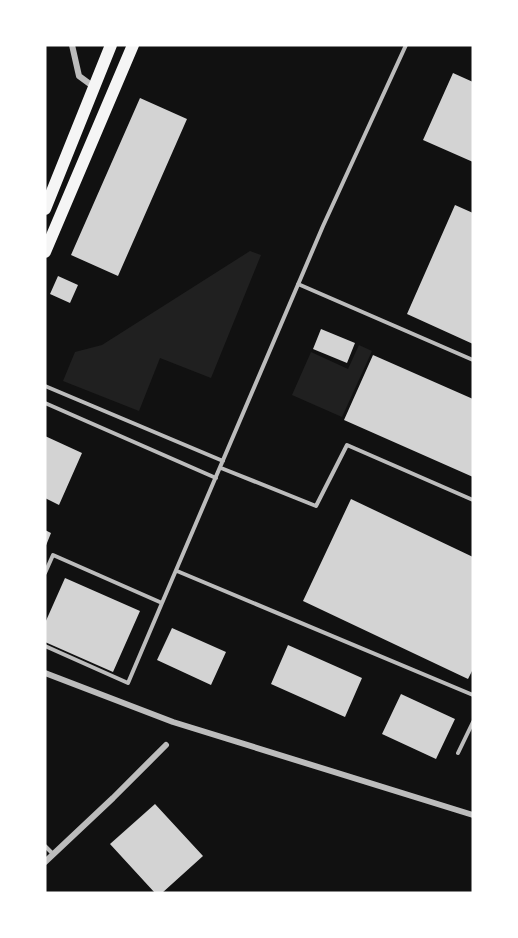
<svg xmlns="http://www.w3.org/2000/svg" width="518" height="938" viewBox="0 0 518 938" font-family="'Titillium Web',sans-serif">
	<rect width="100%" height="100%" fill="#111"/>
	<path fill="#202020" d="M250 251 261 255 211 378 160 358 139 411 63 381 75 352 102 345Z
		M359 345 372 351 342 417 292 395 311 352 348 369Z"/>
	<path fill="#d3d3d3" d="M453 73 473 82V162L423 140Z
		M140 98 187 119 118 276 71 255Z
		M455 205 473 213V344L407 314Z
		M58 276 78 285 70 303 50 294Z
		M321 329 355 343 347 363 313 349Z
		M373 355 473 399V477L344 420Z
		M45 436 82 453 59 505 45 498Z
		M351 499 473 557V669L468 679 303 601Z
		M45 530 51 533 45 548Z
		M65 578 140 611 113 672 45 642V623Z
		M172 628 226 652 211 685 157 660Z
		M288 645 362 678 345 717 271 684Z
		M401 694 455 719 436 759 382 734Z
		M155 804 203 856 162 893H155L110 844Z"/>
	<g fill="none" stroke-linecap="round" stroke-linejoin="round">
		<path stroke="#bcbcbc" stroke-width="4" d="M298 284 473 360
			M45 386 223 461
			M45 403 216 478
			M221 468 316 506 347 445 473 500
			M177 571 473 695
			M45 573 53 555 162 603 128 683 45 646
			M162 603 323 226 406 45
			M458 753 473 722
			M45 846 53 854"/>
		<path stroke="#bcbcbc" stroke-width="6" d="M72 45 79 76 94 87
			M45 673 173 722 473 815
			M45 862 113 798 166 745"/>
		<path stroke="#f5f5f5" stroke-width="12" d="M45 209 111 45
			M45 252 133 45"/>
	</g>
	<rect width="518" height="938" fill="none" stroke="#ffffff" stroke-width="93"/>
</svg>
